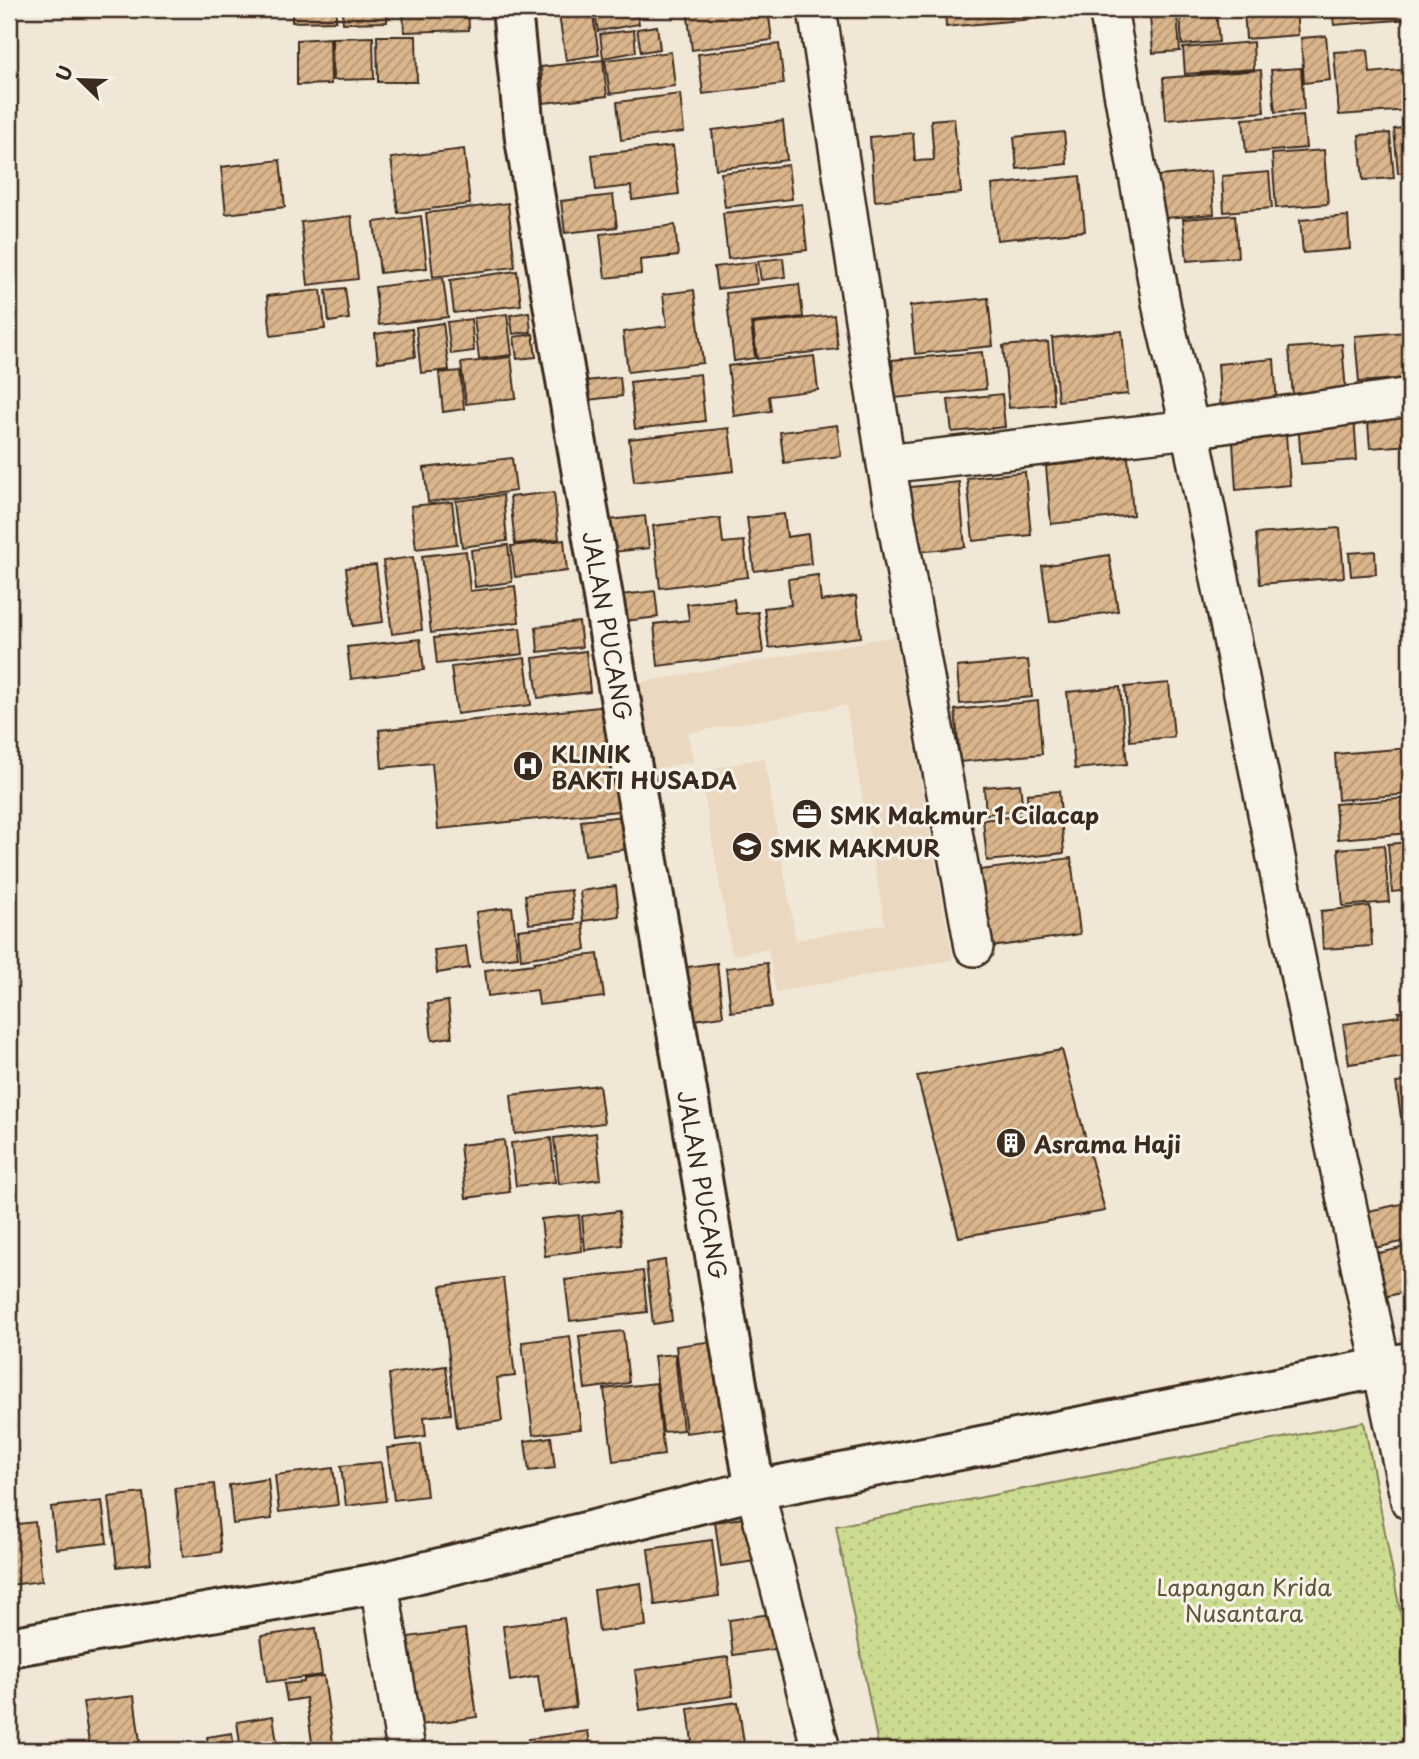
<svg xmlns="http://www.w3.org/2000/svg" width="1419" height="1759" viewBox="0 0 1419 1759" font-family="'Playpen Sans',sans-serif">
	<defs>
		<pattern id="park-dots" width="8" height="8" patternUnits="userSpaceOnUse" patternTransform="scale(1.75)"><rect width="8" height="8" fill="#cbdb8f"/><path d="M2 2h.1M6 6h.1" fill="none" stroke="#afbc7b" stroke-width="1.8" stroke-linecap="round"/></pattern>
		<pattern id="building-hatch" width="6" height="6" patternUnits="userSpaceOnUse" patternTransform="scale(1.75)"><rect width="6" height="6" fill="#dbb68c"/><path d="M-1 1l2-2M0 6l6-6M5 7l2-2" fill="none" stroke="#b39472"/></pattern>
	</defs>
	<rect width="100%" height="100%" fill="#f1e7d6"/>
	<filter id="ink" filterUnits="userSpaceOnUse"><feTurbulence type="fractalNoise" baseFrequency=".0143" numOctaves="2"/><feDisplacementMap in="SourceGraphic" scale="14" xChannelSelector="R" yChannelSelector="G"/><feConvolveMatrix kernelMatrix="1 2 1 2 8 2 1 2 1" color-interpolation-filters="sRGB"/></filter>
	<g filter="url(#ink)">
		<path fill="#ead8c0" d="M895 636 953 960 776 992 768 949 732 955 700 771 764 758 796 940 885 924 846 705 688 733 693 762 654 769 638 683Z"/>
		<path fill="url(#park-dots)" stroke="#838256" stroke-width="2" d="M1364 1422 1410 1663V1750H879L836 1526Z"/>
		<path fill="url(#building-hatch)" stroke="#3b2a1e" stroke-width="2" d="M292 9H336V21L292 22Z
			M342 9H387V22L343 23Z
			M403 9H468L469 30 404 32Z
			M558 9H592L599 55 566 60Z
			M594 9H636L639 24 598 31Z
			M687 9H727V10L768 9 772 40 692 50Z
			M945 9H1043V18L946 27Z
			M1244 9H1296L1298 35 1246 39Z
			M1332 9H1410V19L1334 25Z
			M1216 11 1219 42 1182 45 1180 14Z
			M1177 14 1180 51 1153 53 1150 17Z
			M657 26 660 49 641 52 637 29Z
			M634 30 636 52 603 58 600 34Z
			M377 36H416L417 82H378Z
			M1326 36 1330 80 1304 83 1301 38Z
			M373 37 374 79 333 80 332 38Z
			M330 38 331 84 297 85V40Z
			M1253 42 1254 69 1185 74 1183 48Z
			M779 44 784 84 703 94 698 54Z
			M1368 50 1370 73 1410 69V110L1339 115 1334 52Z
			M671 52 675 86 610 94 605 60Z
			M603 60 607 96 544 103 541 67Z
			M1301 68 1304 110 1275 112 1271 70Z
			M1261 70 1264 112 1166 120 1163 78Z
			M680 94 684 132 621 140 617 102Z
			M1303 115 1306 148 1246 153 1243 119Z
			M954 118 961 193 875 201 870 137 913 133 915 161 934 160 931 120Z
			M783 121 787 160 716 169 712 130Z
			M1410 127V172L1398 173 1394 129Z
			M1064 132 1067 164 1017 169 1014 137Z
			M1390 133 1394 178 1363 180 1359 135Z
			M673 146 679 194 632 200 631 186 596 190 592 155Z
			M464 149 470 204 398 213 391 158Z
			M1324 150 1328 204 1276 208 1272 154Z
			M280 160 285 207 226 214 221 167Z
			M788 165 792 199 725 207 721 173Z
			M1211 171 1214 214 1153 219 1149 177Z
			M1269 172 1272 208 1224 212 1222 176Z
			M1080 176 1085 231 997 240 992 185Z
			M613 195 617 227 565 233 561 201Z
			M508 203 515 267 433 277 426 213Z
			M802 204 807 250 728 259 723 213Z
			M1235 215 1238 257 1187 261 1183 219Z
			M351 216 358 279 308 285 301 222Z
			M421 216 427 268 380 273 374 222Z
			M1348 216 1350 249 1303 253 1300 220Z
			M675 225 678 256 640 260 641 274 605 278 600 234Z
			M783 258 785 277 761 280 758 261Z
			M755 262 757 284 717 289 714 267Z
			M517 271 521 305 454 313 450 280Z
			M443 278 448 317 379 325 375 287Z
			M799 284 803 317 751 323 755 358 734 361 726 293Z
			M345 288 349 319 329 322 326 290Z
			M321 290 325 329 271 336 267 296Z
			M694 290 703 363 628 372 623 332 667 326 663 294Z
			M988 298 993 346 915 354 910 306Z
			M529 312 531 332 513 334 510 315Z
			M507 314 512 355 479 359 474 318Z
			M834 315 838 349 757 359 753 324Z
			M471 319 474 351 451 354 447 322Z
			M443 323 449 370 421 373 416 327Z
			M412 329 415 357 378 362 375 334Z
			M1122 331 1128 394 1058 401 1052 338Z
			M1406 332 1410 378 1359 382 1355 336Z
			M533 334 536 357 517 359 514 337Z
			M1048 342 1054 404 1009 408 1003 346Z
			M1342 344 1346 392 1293 396 1289 348Z
			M982 352 986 389 895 398 892 360Z
			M814 356 818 390 769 396 771 411 734 416 728 366Z
			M511 357 516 398 466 404 461 363Z
			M1274 359 1277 406 1221 411 1218 364Z
			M460 371 464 409 443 412 439 373Z
			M700 374 705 421 635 429 630 382Z
			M620 377 622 396 588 400 586 381Z
			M1002 394 1005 427 952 432 948 400Z
			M1410 407V445L1370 448 1367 411Z
			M1354 416 1357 460 1301 464 1298 420Z
			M1285 423 1290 485 1236 490 1232 427Z
			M837 425 841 456 784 463 780 432Z
			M729 428 734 471 634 482 629 439Z
			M1128 457 1133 515 1051 524 1046 466Z
			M512 458 516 491 428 502 424 468Z
			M1025 472 1031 535 973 541 967 478Z
			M959 482 965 547 908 553 902 488Z
			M554 492 559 539 515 544 510 497Z
			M503 495 507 541 462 547 456 501Z
			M452 502 457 544 416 549 411 506Z
			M784 514 787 537 808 534 811 564 754 571 747 518Z
			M645 516 649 548 613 552 609 520Z
			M720 518 723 543 744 541 748 577 660 588 653 526Z
			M1340 528 1344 577 1260 584 1256 534Z
			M564 540 567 571 515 577 511 546Z
			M508 545 512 582 475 587 471 550Z
			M466 551 470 591 515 586 519 622 431 633 422 556Z
			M1375 551 1376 574 1351 576 1349 553Z
			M1109 555 1118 611 1050 622 1042 566Z
			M413 557 422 630 392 634 383 561Z
			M376 565 383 622 353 626 346 568Z
			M818 575 821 601 856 596 861 637 769 648 764 608 791 605 788 579Z
			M655 591 658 617 616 622 613 596Z
			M734 599 736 614 758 612 763 653 658 666 654 624 689 620 687 604Z
			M579 622 582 647 538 652 536 627Z
			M520 628 523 654 437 664 434 638Z
			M420 639 424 670 351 679 347 647Z
			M586 651 590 692 538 698 533 658Z
			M525 658 531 705 457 714 451 667Z
			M1028 660 1032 697 960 704 957 667Z
			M1169 683 1174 737 1130 741 1125 687Z
			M1120 687 1127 764 1075 769 1067 692Z
			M1038 701 1042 754 960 762 955 710Z
			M618 705 628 810 438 829 432 763 382 768 379 730Z
			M1410 748V794L1338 800 1335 754Z
			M1020 784 1023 810 986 814 984 787Z
			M1059 791 1064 853 987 861 983 820 1028 815 1027 794Z
			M1410 798V833L1338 839 1335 804Z
			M632 815 636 848 585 855 581 821Z
			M1410 842V890L1392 892 1388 844Z
			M1384 845 1389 902 1343 906 1338 849Z
			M1071 858 1080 934 991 947 980 870Z
			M616 886 619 916 583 921 580 891Z
			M571 890 574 919 529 924 525 895Z
			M1370 906 1372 946 1323 949 1321 911Z
			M512 907 518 957 482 961 476 912Z
			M583 923 586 950 521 959 518 930Z
			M466 946 469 968 437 973 434 950Z
			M598 954 604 997 539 1005 537 990 488 996 485 970 534 964V962Z
			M717 963 723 1016 693 1020 687 967Z
			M767 963 772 1007 731 1012 726 968Z
			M448 1001 452 1037 432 1040 428 1004Z
			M1410 1010V1115L1401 1117 1396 1083 1409 1081 1405 1056 1349 1064 1343 1024 1399 1016 1398 1012Z
			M1062 1050 1105 1211 959 1237 917 1076Z
			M599 1085 604 1123 515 1134 511 1095Z
			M596 1133 601 1179 559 1184 554 1138Z
			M551 1138 555 1182 516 1186 511 1143Z
			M504 1140 510 1192 466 1198 460 1145Z
			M1410 1145V1185L1402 1147Z
			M1410 1202V1240L1371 1249 1364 1212Z
			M619 1211 622 1245 585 1250 582 1216Z
			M579 1215 582 1251 545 1256 541 1219Z
			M1410 1246V1291L1379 1298 1370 1255Z
			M665 1260 672 1321 653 1324 646 1263Z
			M643 1271 647 1312 570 1321 565 1280Z
			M503 1278 515 1376 497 1378 502 1421 457 1427 441 1286Z
			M623 1331 629 1383 585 1389 579 1336Z
			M570 1336 581 1429 533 1435 522 1342Z
			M714 1341 724 1428 686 1433 676 1346Z
			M675 1354 683 1430 663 1432 654 1356Z
			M446 1366 451 1414 424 1417 426 1436 396 1440 389 1374Z
			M656 1383 664 1455 613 1461 604 1389Z
			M551 1437 555 1468 529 1471 525 1441Z
			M421 1444 427 1496 394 1500 387 1448Z
			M381 1462 386 1501 346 1506 341 1466Z
			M333 1468 338 1505 279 1512 275 1475Z
			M268 1479 272 1519 233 1524 229 1485Z
			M214 1484 221 1552 183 1557 175 1488Z
			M143 1493 151 1563 117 1567 109 1497Z
			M102 1501 107 1543 56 1549 51 1507Z
			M750 1517 756 1561 721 1566 715 1522Z
			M35 1522 42 1581 9 1585V1525Z
			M712 1540 719 1596 655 1605 648 1549Z
			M641 1583 646 1626 599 1632 594 1590Z
			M778 1613 783 1648 733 1655 729 1620Z
			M564 1618 576 1707 543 1712 538 1676 510 1681 503 1626Z
			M316 1628 322 1675 267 1682 261 1636Z
			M465 1629 477 1717 420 1725 408 1637Z
			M728 1657 733 1696 640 1710 635 1670Z
			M324 1676 334 1750H313L306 1698 287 1701 284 1684 304 1682V1679Z
			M134 1696 141 1750H90L83 1702Z
			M738 1702 745 1750H643L692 1742 688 1709Z
			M273 1716 278 1750H241L237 1722Z
			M588 1731 591 1750H530L528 1739Z
			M232 1733 234 1750H209L207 1737Z"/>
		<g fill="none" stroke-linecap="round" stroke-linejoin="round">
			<g stroke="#3b2a1e" stroke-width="42">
				<path id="minor" d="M817 9 886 464 974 947
					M1108 9 1163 313 1190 429 1319 1072 1410 1501
					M886 464 1190 429 1410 397
					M755 1490 821 1750
					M379 1583 406 1750"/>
			</g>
			<g stroke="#3b2a1e" stroke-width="44">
				<path id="tertiary" d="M512 9 525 139 755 1490"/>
			</g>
			<g stroke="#3b2a1e" stroke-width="44">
				<path id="trunk" d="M9 1647 379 1583 755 1490 1410 1362"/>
			</g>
			<use href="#minor" stroke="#f7f3e8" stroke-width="37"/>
			<use href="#tertiary" stroke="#f7f3e8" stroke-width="38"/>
			<use href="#trunk" stroke="#f7f3e8" stroke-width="38"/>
		</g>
	</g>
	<defs>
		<g id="hospital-disc" transform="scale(1.575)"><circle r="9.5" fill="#3b2a1e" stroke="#f7f3e8"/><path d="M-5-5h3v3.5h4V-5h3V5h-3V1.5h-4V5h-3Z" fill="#fff"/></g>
		<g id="office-disc" transform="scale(1.575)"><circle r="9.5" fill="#3b2a1e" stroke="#f7f3e8"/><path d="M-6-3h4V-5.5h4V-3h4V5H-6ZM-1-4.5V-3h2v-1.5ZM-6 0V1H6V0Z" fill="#fff"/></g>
		<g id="school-disc" transform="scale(1.575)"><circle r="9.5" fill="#3b2a1e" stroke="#f7f3e8"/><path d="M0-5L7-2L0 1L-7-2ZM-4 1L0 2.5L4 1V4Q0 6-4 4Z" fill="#fff"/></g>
		<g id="building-disc" transform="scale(1.575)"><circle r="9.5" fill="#3b2a1e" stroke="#f7f3e8"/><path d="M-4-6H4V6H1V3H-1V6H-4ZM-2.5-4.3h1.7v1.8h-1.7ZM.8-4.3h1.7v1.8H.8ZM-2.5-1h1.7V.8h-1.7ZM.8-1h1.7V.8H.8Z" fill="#fff"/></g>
	</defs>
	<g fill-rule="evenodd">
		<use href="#hospital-disc" x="528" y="766"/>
		<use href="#office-disc" x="807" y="814"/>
		<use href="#school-disc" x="747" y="847"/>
		<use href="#building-disc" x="1011" y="1143"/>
	</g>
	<g text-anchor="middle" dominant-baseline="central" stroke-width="6" stroke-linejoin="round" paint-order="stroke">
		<g font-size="23" fill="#3b2a1e" stroke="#f7f3e8">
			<text transform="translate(608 626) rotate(80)">JALAN PUCANG</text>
			<text transform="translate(703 1185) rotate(80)">JALAN PUCANG</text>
		</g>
		<g font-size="23" font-weight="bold" fill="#3b2a1e" stroke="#f7f3e8" text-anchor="start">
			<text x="551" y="753">KLINIK<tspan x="551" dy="26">BAKTI HUSADA</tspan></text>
			<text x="830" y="814">SMK Makmur 1 Cilacap</text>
			<text x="770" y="847">SMK MAKMUR</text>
			<text x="1034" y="1143">Asrama Haji</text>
		</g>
		<g font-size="23" fill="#5f563a" stroke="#f7f3e8">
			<text x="1244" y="1586">Lapangan Krida<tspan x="1244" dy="26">Nusantara</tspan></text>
		</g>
	</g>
	<rect width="1419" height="1759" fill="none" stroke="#f7f3e8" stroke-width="35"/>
	<rect x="18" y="18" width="1384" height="1724" fill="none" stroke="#3b2a1e" stroke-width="2.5" filter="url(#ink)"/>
	<g transform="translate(80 80) rotate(293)" stroke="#f7f3e8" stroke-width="5" paint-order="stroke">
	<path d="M0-5L12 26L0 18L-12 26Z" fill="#3b2a1e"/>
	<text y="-10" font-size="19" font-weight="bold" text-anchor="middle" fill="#3b2a1e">U</text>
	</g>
</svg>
